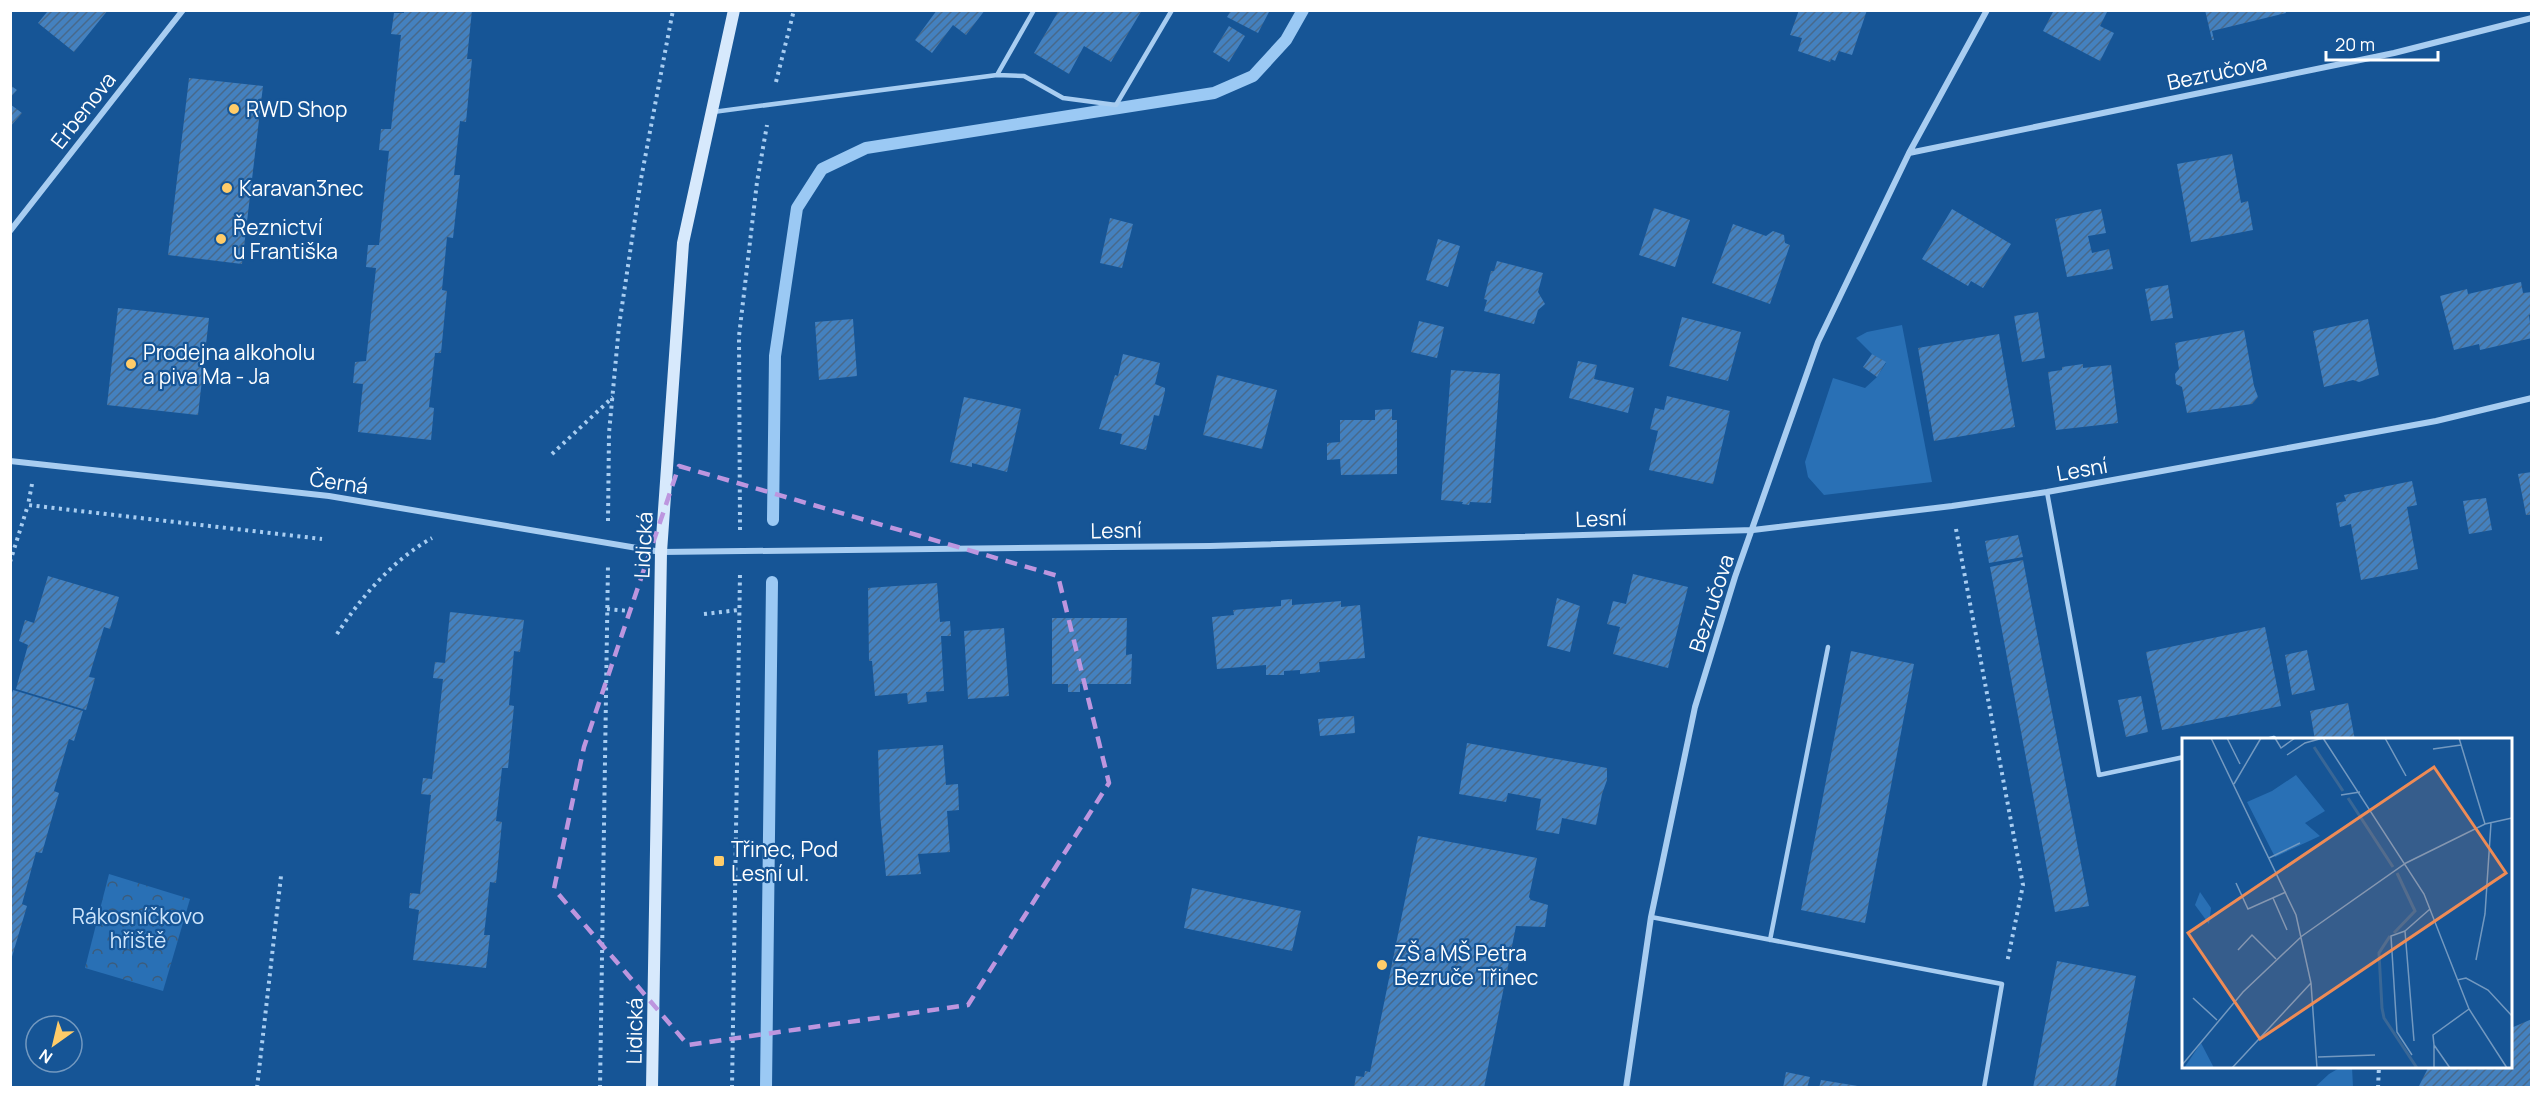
<svg xmlns="http://www.w3.org/2000/svg" width="2542" height="1098" viewBox="0 0 2542 1098" font-family="Manrope,sans-serif">
	<defs>
		<pattern id="forest-crowns" width="20" height="18" patternUnits="userSpaceOnUse" patternTransform="scale(1.5)"><rect width="20" height="18" fill="#2970b5"/><path d="M2 6a3 3 0 1 1 6 0M12 15a3 3 0 1 1 6 0" fill="none" stroke="#3c5c7b"/></pattern>
		<pattern id="building-hatch" width="6" height="6" patternUnits="userSpaceOnUse" patternTransform="scale(1.5)"><rect width="6" height="6" fill="#4481bf"/><path d="M-1 1l2-2M0 6l6-6M5 7l2-2" fill="none" stroke="#48698b"/></pattern>
	</defs>
	<rect width="100%" height="100%" fill="#165596"/>
	<path fill="#2970b5" d="M1902 325 1932 482 1824 495 1808 477 1805 462 1833 378 1865 388 1877 377 1886 363 1872 354 1856 338 1867 332Z
		M2341 1067H2352L2353 1087H2315L2329 1074Z"/>
	<path fill="url(#forest-crowns)" d="M109 874 190 899 163 991 85 968Z"/>
	<g fill="none" stroke-linecap="round" stroke-linejoin="round">
		<path stroke="#9bc9f4" stroke-width="12" d="M773 520 775 356 797 208 822 169 866 148 1214 93 1253 76 1286 40 1303 10
			M766 1088 772 582"/>
	</g>
	<path fill="url(#building-hatch)" d="M45 10H108L74 52 38 23 47 12Z
		M404 10H472L467 59H472L466 122 460 121 454 175H460L453 238 447 237 442 290 447 291 441 353H435L429 407 434 408 431 440 358 432 363 384 353 383 355 362 366 361 376 268 366 267 368 245H379L389 151 379 150 381 129H391L401 35 391 34 394 13H404Z
		M937 10H985L966 35 953 25 932 53 915 40Z
		M1059 10H1142L1111 62 1084 46 1069 74 1034 53Z
		M1231 10H1270L1258 33 1227 17Z
		M1799 10H1867L1852 55 1839 51 1835 61 1831 59 1830 62 1798 51 1802 38 1790 35Z
		M2054 10H2108L2100 26 2114 33 2100 61 2043 31Z
		M2205 10H2285L2286 13 2212 31 2214 40H2212Z
		M1229 26 1245 36 1229 62 1213 52Z
		M189 78 263 86 242 264 168 255Z
		M10 85 17 90 10 98Z
		M10 104 22 113 10 127Z
		M2232 154 2241 203 2248 201 2253 230 2191 242 2177 164Z
		M1654 208 1690 220 1675 267 1639 255Z
		M1952 209 2011 244 1983 288 1971 281 1968 286 1922 259Z
		M2101 209 2106 233 2088 236 2092 253 2109 249 2113 269 2067 277 2055 219Z
		M1110 218 1133 224 1122 268 1100 263Z
		M1733 224 1766 236 1773 231 1784 235 1785 243 1790 245 1770 304 1712 283Z
		M1438 239 1460 246 1448 287 1426 280Z
		M1497 261 1543 273 1538 292 1545 304 1538 310 1534 324 1484 311 1487 300 1484 299 1491 271H1494Z
		M2521 282 2523 293 2532 292V315H2529L2532 338 2480 350 2479 344 2454 350 2440 296 2467 289 2468 294Z
		M2168 285 2173 318 2151 321 2145 289Z
		M118 308 209 318 198 415 107 405Z
		M2038 312 2045 358 2022 362 2014 316Z
		M1682 317 1741 332 1728 381 1669 366Z
		M853 319 857 376 819 380 815 322Z
		M2368 319 2379 375 2359 382 2353 380 2324 387 2313 331Z
		M1419 321 1444 327 1437 358 1411 352Z
		M2244 330 2254 386 2258 397 2252 404 2187 413 2182 387 2176 384 2175 374 2179 369 2175 343Z
		M1999 334 2015 427 1934 441 1918 348Z
		M1123 354 1160 363 1155 384 1165 388V391L1159 416 1154 415 1146 450 1120 444 1122 434 1099 429 1115 375 1118 376Z
		M1872 354 1886 362 1877 377 1863 367Z
		M1578 361 1597 365 1594 379 1634 388 1628 413 1569 398Z
		M2083 364V368L2111 365 2118 423 2056 430 2048 372 2062 370V367Z
		M1451 370 1500 374 1491 503 1470 502 1469 505 1462 504 1463 502 1441 500Z
		M1217 375 1277 390 1262 449 1203 435Z
		M1667 396 1730 411 1713 484 1649 470 1658 431 1650 429 1655 408 1664 410Z
		M964 397 1021 409 1007 472 972 463V467L950 462Z
		M1392 409V420H1397V474L1341 475 1340 459 1327 460V443L1340 442V420H1375V410Z
		M2532 472V514L2528 515H2526L2518 474Z
		M2412 481 2417 505 2407 507 2418 569 2361 580 2351 524 2340 527 2336 503 2346 501 2344 495Z
		M2486 498 2492 530 2469 534 2463 501Z
		M2018 535 2023 557 1989 563 1985 541Z
		M2023 560 2089 906 2055 912 1990 567Z
		M1633 574 1688 587 1668 668 1613 654 1620 627 1607 624 1613 601 1626 604Z
		M48 576 119 597 110 629 104 627 89 677 95 678 86 710 16 689 28 645 19 641 25 620 34 623Z
		M937 583 940 622 950 621 951 636H941L944 691 926 692 927 702 908 704 907 693 875 696 872 661H869L868 588Z
		M1557 598 1580 606 1570 652 1547 646Z
		M1292 599V605L1341 601V607L1360 605 1365 658 1319 662 1320 672 1300 674V670L1284 671V675H1266V665L1217 669 1212 617 1234 615 1233 610 1281 606V600Z
		M450 612 524 620 520 652 514 651 509 705 514 706 508 768H502L496 821 502 822 496 883 490 882 484 935H490L486 968 413 960 419 910 409 908 410 893 420 894 431 795 421 794 423 778 432 779 443 679 433 678 435 662 445 663Z
		M1052 618H1127L1126 655 1132 654 1131 684H1080V692H1068V684H1052Z
		M2265 627 2281 706 2162 730 2146 652Z
		M1004 628 1009 696 968 699 964 631Z
		M2307 650 2315 690 2292 695 2285 655Z
		M1851 651 1914 664 1865 923 1801 910Z
		M13 690 83 711 74 741 69 739 54 791 59 793 42 853 36 852 22 904 27 906 11 960 10 699Z
		M2141 696 2148 732 2126 737 2118 700Z
		M2348 703 2355 740H2315L2310 711Z
		M1354 716 1355 733 1320 736 1318 719Z
		M1467 743 1607 768V780L1602 794 1596 825 1562 818 1559 834 1536 830 1541 799 1508 793 1506 802 1459 794Z
		M943 745 946 785 958 784 959 810 947 811 950 852 918 854 921 874 886 876 880 814 878 750Z
		M1418 836 1537 858 1529 897 1531 900 1548 905 1545 927 1516 926 1484 1088H1354L1356 1076 1364 1077 1365 1071 1370 1072Z
		M1192 888 1301 911 1292 951 1184 928Z
		M2057 961 2136 976 2115 1088H2033Z
		M2532 1019V1088H2418L2429 1066H2511V1028Z
		M1786 1072 1810 1077 1807 1088H1783Z
		M1821 1080 1858 1086V1088H1819Z"/>
	<g fill="none" stroke-linecap="round" stroke-linejoin="round">
		<path stroke="#a8cdf1" stroke-width="4" stroke-dasharray="3 4.5" stroke-linecap="butt" d="M776 82 794 10
			M552 454 613 397
			M32 484 28 505 322 539
			M608 521 609 433 619 326 641 179 673 10
			M1956 529 2023 885 2007 963
			M740 530 739 336 757 182 767 125
			M10 562 28 505
			M607 609 629 611
			M704 614 739 610
			M337 634C361 597 394 559 432 538
			M257 1088 281 876
			M600 1088 608 564
			M732 1088 740 573
			M2378 1088 2379 1066"/>
		<path stroke="#a8cdf1" stroke-width="4.5" d="M997 75 1024 76 1063 98 1116 105 1172 10
			M713 112 997 75 1034 10
			M2047 492 2099 775 2184 757
			M2266 740 2274 738
			M1651 917 2002 984 1984 1088
			M1770 940 1828 647"/>
		<path stroke="#a8cdf1" stroke-width="6" d="M1909 153 2394 53 2532 18
			M10 231 183 10
			M10 461 329 496 661 552 1210 546 1753 530 1952 506 2047 492 2436 421 2532 398
			M1626 1088 1651 917 1695 707 1735 577 1818 342 1909 153 1987 10"/>
		<path stroke="#d7e9fc" stroke-width="12" d="M652 1088 661 552 683 243 734 10"/>
	</g>
	<path fill="none" stroke="#bd96df" stroke-width="4.5" stroke-dasharray="12 8" stroke-linejoin="round" d="M679 466 1058 576 1109 783 968 1005 688 1045 554 889 584 747Z"/>
	<g fill="#ffcc69" stroke="#165596" stroke-width="2">
		<circle cx="234" cy="109" r="6"/>
		<circle cx="227" cy="188" r="6"/>
		<circle cx="221" cy="239" r="6"/>
		<circle cx="131" cy="364" r="6"/>
		<rect x="713" y="855" width="12" height="12" rx="3"/>
		<circle cx="1382" cy="965" r="6"/>
	</g>
	<g text-anchor="middle" dominant-baseline="central" stroke-width="4.5" stroke-linejoin="round" paint-order="stroke">
		<g font-size="21" fill="#fff" stroke="#165596">
			<text transform="translate(2217 72) rotate(-12)">Bezručova</text>
			<text transform="translate(83 110) rotate(-52)">Erbenova</text>
			<text transform="translate(2082 469) rotate(-10)">Lesní</text>
			<text transform="translate(339 482) rotate(8)">Černá</text>
			<text transform="translate(1601 518) rotate(-2)">Lesní</text>
			<text transform="translate(1116 530) rotate(-1)">Lesní</text>
			<text transform="translate(643 545) rotate(-87)">Lidická</text>
			<text transform="translate(1711 603) rotate(-72)">Bezručova</text>
			<text transform="translate(634 1031) rotate(-89)">Lidická</text>
		</g>
		<g font-size="21" fill="#fff" stroke="#165596" text-anchor="start">
			<text x="246" y="109">RWD Shop</text>
			<text x="239" y="188">Karavan3nec</text>
			<text x="233" y="227">Řeznictví<tspan x="233" dy="24">u Františka</tspan></text>
			<text x="143" y="352">Prodejna alkoholu<tspan x="143" dy="24">a piva Ma - Ja</tspan></text>
			<text x="731" y="849">Třinec, Pod<tspan x="731" dy="24">Lesní ul.</tspan></text>
			<text x="1394" y="953">ZŠ a MŠ Petra<tspan x="1394" dy="24">Bezruče Třinec</tspan></text>
		</g>
		<g font-size="21" fill="#cfe6fc" stroke="#165596">
			<text x="138" y="916">Rákosníčkovo<tspan x="138" dy="24">hřiště</tspan></text>
		</g>
	</g>
	<g transform="translate(2182 738)">
		<rect width="330" height="330" fill="#165596"/>
		<path d="M18 154 29 170 27 186 13 167Z" fill="#2970b5"/>
		<path d="M114 37 143 73 123 85 138 98 93 119 65 64 90 53ZM19 305 32 330H2Z" fill="#2970b5"/>
		<path fill="none" stroke="#396796" stroke-width="3" d="M132 9 161 53M166 60 211 129M212 195 233 173 215 135M208 198 197 215 200 270 202 280 235 330"/>
		<path fill="none" stroke="#7399c0" stroke-width="1.5" d="M29 0 114 177 129 245 135 330M45 0 58 26M93 0 99 10 113 0M141 0 242 156 287 271 325 330M203 0 224 38M277 0 303 86M251 11 279 7M105 17 123 5 141 0M52 46 79 0M159 57 178 54M87 120 118 105M54 145 66 171 104 154M91 160 105 192M223 193 209 198 215 294 230 317M56 212 70 197 94 221M294 222 303 176 309 85M275 242 284 240 306 252 330 278M11 260 35 282M232 303 223 193 248 171M252 307V330M136 319 193 317M0 327 61 254 120 198 224 125 303 86 330 80M50 330 129 245M268 330 252 307 251 297 287 271"/>
		<path fill="#ef8b55" fill-opacity="0.15" stroke="#ef8b55" stroke-width="3" d="M252 29 324 135 78 301 6 195Z"/>
		<rect width="330" height="330" fill="none" stroke="#fff" stroke-width="3"/>
	</g>
	<rect width="2542" height="1098" fill="none" stroke="#ffffff" stroke-width="24"/>
	<g transform="translate(54 1044) rotate(214)"><circle r="28" fill="#165596" stroke="#7399c0" stroke-width="1.5"/>
	<path d="M0-4.5L10 22L0 15L-10 22Z" fill="#ffcc69"/>
	<text y="-9" font-size="16" font-weight="bold" text-anchor="middle" fill="#ffffff">N</text>
	</g>
	<path d="M2326 51v9h112v-9" fill="none" stroke="#ffffff" stroke-width="3"/>
	<text x="2335" y="51" font-size="18" fill="#ffffff" stroke="#165596" stroke-width="4.5" paint-order="stroke">20 m</text>
</svg>
